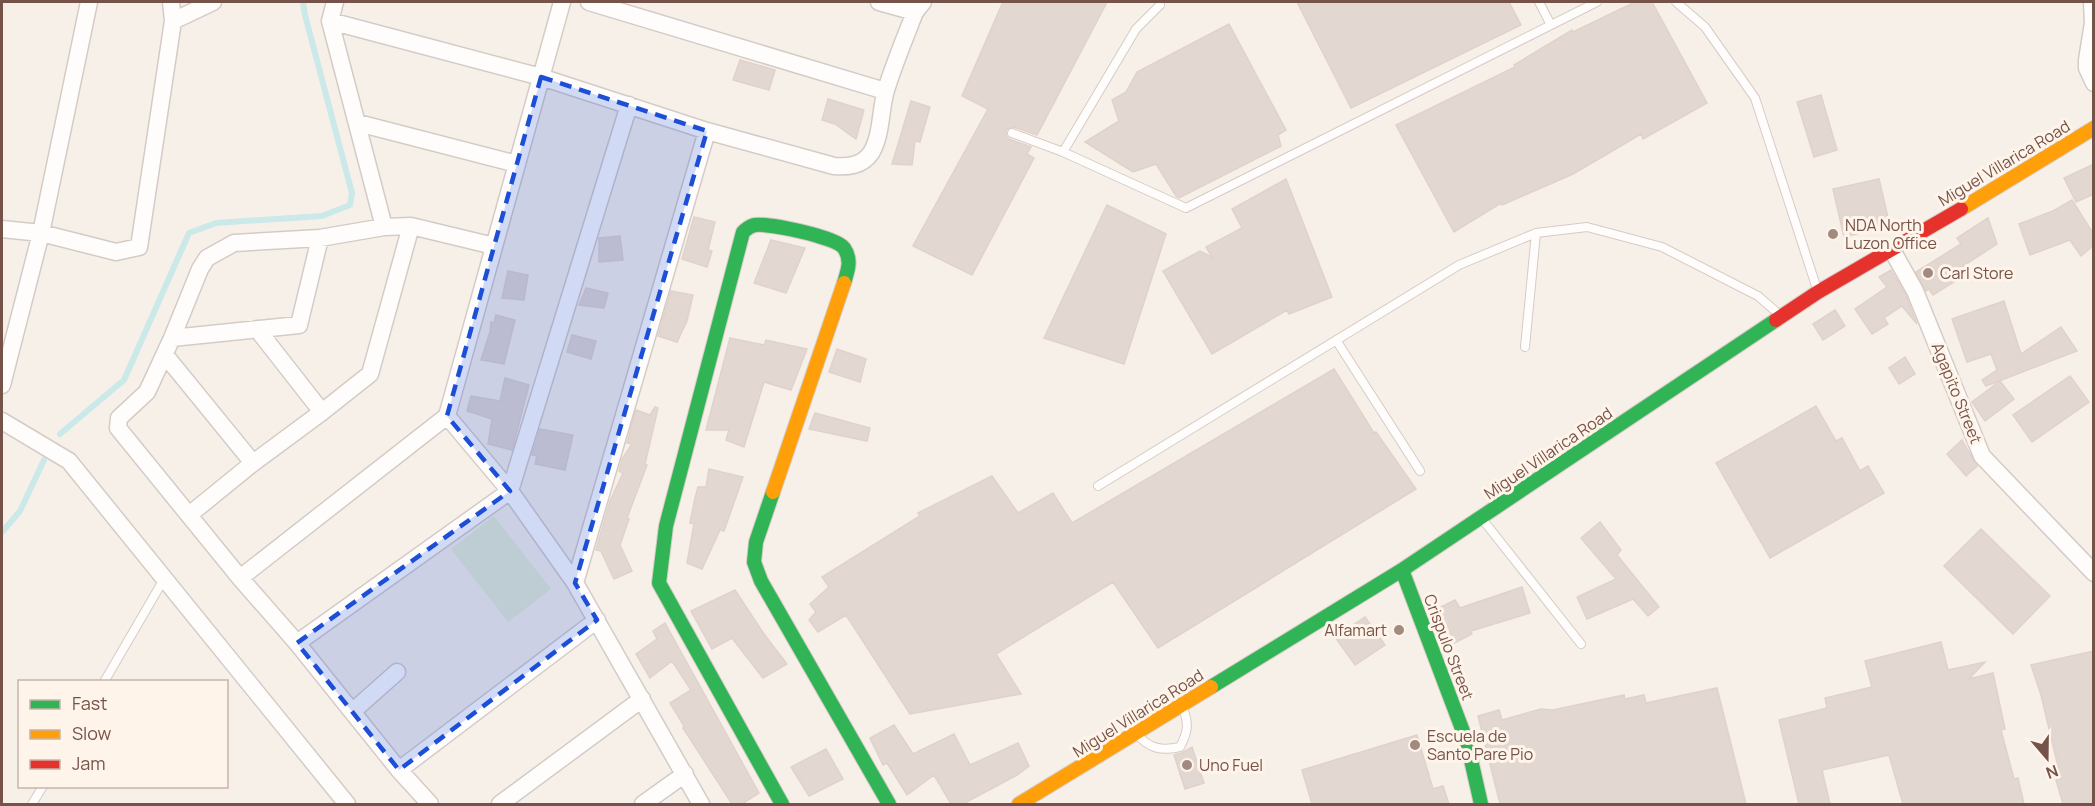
<svg xmlns="http://www.w3.org/2000/svg" width="2095" height="806" viewBox="0 0 2095 806" font-family="Manrope,sans-serif">
	<rect width="100%" height="100%" fill="#f7f0e9"/>
	<path fill="#e5edd3" d="M494 516 551 589 508 622 451 549Z"/>
	<g fill="none" stroke-linecap="round" stroke-linejoin="round">
		<path stroke="#cae9e8" stroke-width="6" d="M60 434 124 380 189 233 216 223 322 216 350 205 352 193 305 15 303 2
			M2 532 20 511 44 460"/>
	</g>
	<path fill="#e3d8d1" stroke="#e0d2cb" stroke-width="1.5" d="M1297 2H1509L1521 25 1351 108Z
		M1635 2H1652L1707 103 1643 139 1641 134 1573 174 1502 205 1501 203 1454 232 1396 125 1515 67 1514 65 1572 30 1573 32Z
		M1002 4H1106L1037 135 1014 127 1006 130V135L1009 139 1031 147 1027 154 1034 158 972 275 913 246 988 109 962 96Z
		M1229 24 1286 130 1278 135 1281 146 1179 198 1176 196 1156 164 1133 172 1085 142 1119 121 1112 100 1126 92 1137 72Z
		M740 60 775 70 769 90 733 80Z
		M1821 95 1837 150 1814 157 1797 102Z
		M828 99 864 110 856 139 835 124 822 120Z
		M911 101 930 107 920 142 915 141 912 165 892 164Z
		M2094 164V194L2076 202 2064 178Z
		M1286 179 1332 297 1289 314 1287 310 1212 354 1163 271 1200 251 1212 257 1206 247 1242 228 1232 209Z
		M1879 179 1890 226 1844 237 1833 189Z
		M2072 200 2094 235V245L2081 256 2070 240 2030 255 2019 224 2053 211Z
		M1107 205 1166 234 1124 364 1044 338Z
		M694 217 715 222 708 250 712 251 707 267 682 259Z
		M1988 218 1997 244 1960 268 1965 275 1933 295 1929 289 1926 291 1916 272 1961 244 1957 238Z
		M620 236 623 260 599 262V238Z
		M771 240 805 248 786 293 754 283Z
		M1891 270 1906 296 1917 324 1902 306 1884 318 1888 324 1872 334 1855 309 1887 287 1879 277Z
		M508 271 528 275 524 300 502 298Z
		M586 288 608 293 604 308 579 305Z
		M671 291 693 295 687 321 677 342 658 336Z
		M2004 301 2021 354 2061 327 2077 351 1986 386 1982 380 1997 370 1991 354 1967 362 1952 319Z
		M1835 310 1845 326 1823 340 1813 324Z
		M496 315 515 320 504 364 481 360 490 332 491 322 494 323Z
		M572 335 596 341 591 359 567 352Z
		M730 338 764 345 766 340 807 349 791 390 764 382 744 447 726 440 729 430H706Z
		M837 349 866 359 860 382 829 372Z
		M1905 357 1915 374 1899 384 1889 368Z
		M1334 369 1374 433 1376 432 1416 489 1158 648 1113 582 996 654 1021 694 910 714 846 615 818 632 809 620 816 612 810 604 829 587 822 577 920 516 918 513 992 476 1018 513 1053 493 1072 523Z
		M2070 376 2089 402 2032 442 2013 415Z
		M505 378 529 385 512 450 488 444 492 419 467 411 471 396 500 401Z
		M2000 381 2014 399 1985 421 1972 402Z
		M1816 406 1836 441 1842 438 1860 471 1868 466 1884 493 1770 558 1716 463Z
		M655 407 658 408 645 464 647 465 627 518 629 519 620 545 632 571 614 579 601 551 596 550 610 501 623 473 619 471 622 459 632 444 627 443 636 410 650 415Z
		M815 413 870 428 867 441 809 429Z
		M540 429 573 435 565 470 535 464 537 456 532 455Z
		M1962 440 1977 466 1966 476 1947 454Z
		M709 469 743 477 724 531 720 530 702 569 687 563 694 524 690 523 695 498 698 487H706Z
		M1600 522 1621 550 1617 555 1659 607 1648 616 1633 599 1587 619 1577 597 1616 579 1581 538Z
		M1981 529 2050 596 2013 634 1944 566Z
		M1522 587 1530 613 1471 631 1472 634 1449 646 1433 611 1455 600 1460 608Z
		M735 590 764 634 787 664 763 678 732 638 712 649 691 611Z
		M1365 617 1385 645 1355 665 1335 637Z
		M665 623 759 793 742 804H732L683 728 684 726 670 703 691 690 672 661 650 678 636 654 657 639 653 631Z
		M1941 642 1948 670 1985 662 1969 679 1993 673 2005 729 2001 730 2014 779 2018 778 2024 804H1903L1889 755 1822 770 1830 804H1799L1779 720 1827 708 1825 698 1872 687 1865 661Z
		M2094 651V804H2063L2056 780 2061 779 2041 695 2031 665Z
		M1717 688 1746 804H1500L1478 716 1499 710 1502 720 1541 709 1553 710 1624 695 1625 699 1644 695 1646 703Z
		M894 725 913 754 954 734 970 765 1018 743 1029 766 1017 775 963 804H951L934 775 907 795 887 763 883 765 870 738Z
		M1417 735 1433 789 1443 786 1449 804H1312L1302 770Z
		M1192 747 1204 783 1185 789 1174 755 1182 753Z
		M826 749 843 779 809 796 791 767Z"/>
	<g fill="none" stroke-linecap="round" stroke-linejoin="round">
		<g stroke="#d5cbc6" stroke-width="10">
			<path id="lane" d="M1539 2 1551 25
				M1676 2 1705 27 1755 98 1817 289
				M1012 133 1063 152 1186 208 1597 2
				M1063 152 1136 29 1160 5
				M1336 340 1420 471
				M1525 347 1536 233
				M1098 486 1459 265 1536 233 1587 227 1662 247 1758 296 1781 316
				M1483 520 1581 644
				M104 682 164 579
				M1137 734C1149 749 1162 751 1180 747 1188 732 1189 724 1183 708
				M32 804 43 786"/>
		</g>
		<g stroke="#d5cbc6" stroke-width="19">
			<path id="street" d="M562 2 447 416 510 491 575 583 701 804
				M589 2 885 91
				M879 2 915 12
				M2092 2 2093 23 2087 60V68L2094 83
				M173 21 213 2
				M330 21 541 77 707 131 834 166C848 167 862 166 871 153 882 135 880 110 886 90 894 64 905 38 915 12L923 2
				M358 123 517 164
				M384 227 411 226 494 246
				M2 229 41 233 116 252 139 247 173 21 171 2
				M1892 250 1915 291 1982 456 2094 573
				M257 329 322 412 370 374 411 226
				M172 338 299 325 320 238
				M165 355 253 463
				M2 385 41 233 89 2
				M2 421 69 461 347 804
				M189 515 253 463 322 412
				M240 578 447 416
				M575 583 707 131
				M597 620 399 770 297 643 510 491 629 105
				M297 643 240 578 118 428 119 418 147 392 172 338 200 269 207 258 234 243 320 238 384 227 330 21 335 2
				M353 711 397 672
				M399 770 430 804
				M500 804 642 699
				M643 804 685 774"/>
		</g>
		<g stroke="#d6cbc6" stroke-width="16">
			<path id="fast" d="M773 492 756 542 754 562 761 581 889 804
				M1402 570 1467 742 1481 804
				M1211 687 1402 570 1776 320
				M782 804 659 583 666 526 743 232C747 229 749 226 755 225 769 223 836 237 844 248 852 260 848 270 844 283"/>
		</g>
		<g stroke="#d6cbc6" stroke-width="16">
			<path id="slow" d="M1961 209 2094 128
				M773 492 844 283
				M1019 804 1211 687"/>
		</g>
		<g stroke="#d6cbc6" stroke-width="16">
			<path id="jam" d="M1776 320 1818 292 1961 209"/>
		</g>
		<use href="#lane" stroke="#fefdfc" stroke-width="8"/>
		<use href="#street" stroke="#fefdfc" stroke-width="16"/>
		<use href="#fast" stroke="#30b455" stroke-width="14"/>
		<use href="#slow" stroke="#ff9f0a" stroke-width="14"/>
		<use href="#jam" stroke="#e5322d" stroke-width="14"/>
	</g>
	<path fill="#1d4ed8" fill-opacity="0.2" stroke="#1d4ed8" stroke-width="4.5" stroke-dasharray="12 8" stroke-linejoin="round" d="M541 77 707 131 575 583 597 620 399 770 297 643 510 491 447 416Z"/>
	<g fill="#a38a80" stroke="#fff4ea" stroke-width="2">
		<circle cx="1833" cy="234" r="6"/>
		<circle cx="1928" cy="273" r="6"/>
		<circle cx="1399" cy="630" r="6"/>
		<circle cx="1415" cy="745" r="6"/>
		<circle cx="1187" cy="765" r="6"/>
	</g>
	<g text-anchor="middle" dominant-baseline="central" stroke-width="6" stroke-linejoin="round" paint-order="stroke">
		<g font-size="16" fill="#765348" stroke="#fff4ea">
			<text transform="translate(2004 163) rotate(-31)">Miguel Villarica Road</text>
			<text transform="translate(1957 393) rotate(68)">Agapito Street</text>
			<text transform="translate(1548 453) rotate(-34)">Miguel Villarica Road</text>
			<text transform="translate(1449 647) rotate(69)">Crispulo Street</text>
			<text transform="translate(1138 713) rotate(-32)">Miguel Villarica Road</text>
		</g>
		<g font-size="16" fill="#765348" stroke="#fff4ea" text-anchor="start">
			<text x="1845" y="225">NDA North<tspan x="1845" dy="18">Luzon Office</tspan></text>
			<text x="1940" y="273">Carl Store</text>
			<text x="1387" y="630" text-anchor="end">Alfamart</text>
			<text x="1427" y="736">Escuela de<tspan x="1427" dy="18">Santo Pare Pio</tspan></text>
			<text x="1199" y="765">Uno Fuel</text>
		</g>
	</g>
	<rect width="2095" height="806" fill="none" stroke="#765348" stroke-width="6"/>
	<rect x="18" y="680" width="210" height="108" fill="#fff4ea" stroke="#c8b4a9" stroke-width="1.5"/>
	<rect x="30" y="700" width="30" height="9" fill="#30b455" stroke="#c8b4a9" stroke-width="1.5"/>
	<text x="72" y="710" font-size="18" fill="#765348">Fast</text>
	<rect x="30" y="730" width="30" height="9" fill="#ff9f0a" stroke="#c8b4a9" stroke-width="1.5"/>
	<text x="72" y="740" font-size="18" fill="#765348">Slow</text>
	<rect x="30" y="760" width="30" height="9" fill="#e5322d" stroke="#c8b4a9" stroke-width="1.5"/>
	<text x="72" y="770" font-size="18" fill="#765348">Jam</text>
	<g transform="translate(2047 758) rotate(160)" stroke="#fff4ea" stroke-width="4.5" paint-order="stroke">
	<path d="M0-4.5L10 22L0 15L-10 22Z" fill="#765348"/>
	<text y="-9" font-size="16" font-weight="bold" text-anchor="middle" fill="#765348">N</text>
	</g>
</svg>
